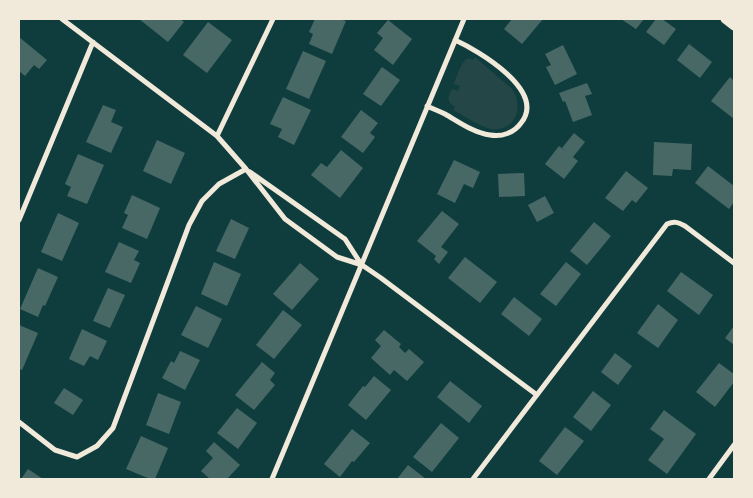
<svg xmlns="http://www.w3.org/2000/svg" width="753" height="498" viewBox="0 0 753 498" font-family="Lato,sans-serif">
	<rect width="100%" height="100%" fill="#0f3d3e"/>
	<path fill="#244646" d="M475 57 511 88C525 105 516 132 492 129 482 128 463 115 453 110L455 107C446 101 448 97 452 89L458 91 460 86 454 84C456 78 462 59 469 58 470 58 471 59 473 60Z"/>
	<path fill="#486865" d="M139 19H180L184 22 168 42Z
		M315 19H339L346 21 332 54 309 44 313 34 309 32Z
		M512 19H543L522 44 504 29Z
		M621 19H644L636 29Z
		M656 19H662L676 29 664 45 646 32Z
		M388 20 412 39 393 65 374 50 383 38 377 33Z
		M208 22 232 40 207 73 183 55Z
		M19 37 47 60 39 69 34 65 25 76 19 71Z
		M689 44 712 62 700 78 677 60Z
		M563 45 577 74 555 85 546 67 551 65 545 54Z
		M303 51 326 61 309 99 286 89Z
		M382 67 400 80 381 106 363 94Z
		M730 77 734 81V119L711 101Z
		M587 83 592 94 585 96 592 115 573 122 565 101 563 102 559 93Z
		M283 97 311 110 294 145 278 137 282 129 270 124Z
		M103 105 116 110 111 122 123 127 111 153 86 142Z
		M361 110 378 123 370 133 375 137 363 153 341 137Z
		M574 133 585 142 573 157 578 161 564 179 545 164 559 146 569 154 562 148Z
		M157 140 185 153 171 184 143 171Z
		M654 142 692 144 691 170 673 169 672 176 653 175Z
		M341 150 363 168 340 198 311 175 321 163 327 167Z
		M78 154 104 165 87 204 67 196 71 187 65 184Z
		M454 160 480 172 473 188 464 184 455 203 437 194Z
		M708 166 734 186V202L729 209 695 183Z
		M626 171 648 188 636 203 632 200 623 211 605 198Z
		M524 173 525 196 499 197 498 174Z
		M132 195 160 208 147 239 122 228 128 215 124 213Z
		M545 196 554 213 537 222 528 205Z
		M442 211 459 224 441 247 448 252 439 264 434 259 436 256 417 241Z
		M58 213 79 223 62 261 41 252Z
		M231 219 249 228 235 259 216 251Z
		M594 222 611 236 587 265 570 251Z
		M119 242 139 251 134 260 140 263 131 283 105 272Z
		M465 257 497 282 480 303 448 278Z
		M214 262 241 274 227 306 201 294Z
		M566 262 581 274 556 306 540 294Z
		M300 263 319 279 292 310 273 294Z
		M38 268 58 277 45 306 43 305 38 317 20 309Z
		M681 272 713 295 699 315 667 291Z
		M108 288 125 295 110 328 93 321Z
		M514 297 542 319 529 336 501 314Z
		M658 304 678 320 658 348 637 333Z
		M196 306 222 319 208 348 181 335Z
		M283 310 302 325 274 359 256 345Z
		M19 325 38 333 22 370 19 369Z
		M734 326V345L725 338Z
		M82 329 107 341 98 360 90 356 84 366 69 359Z
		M384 330 401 344 399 347 405 353 409 349 424 362 407 381 394 370 390 375 371 358 381 346 375 340Z
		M180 351 200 360 185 390 162 378 171 361 174 363Z
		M615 353 632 366 618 385 601 372Z
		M262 362 275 373 270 380 275 385 254 410 235 395Z
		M719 363 734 374V382L715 407 696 392Z
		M374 376 391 390 366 420 348 405 363 386 365 387Z
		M450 381 482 406 469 423 437 397Z
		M64 388 83 400 73 415 54 403Z
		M593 391 611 405 591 431 573 417Z
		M158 393 181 402 169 434 146 425Z
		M237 408 257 423 238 449 217 433Z
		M664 410 696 434 667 474 648 460 664 439 650 429Z
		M441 423 459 438 432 472 413 457Z
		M565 427 584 441 557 475 539 461Z
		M352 429 370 443 354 462 352 461 340 477 324 464Z
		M141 436 168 448 155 479H150L126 469Z
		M214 442 240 465 227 479H210L201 471 213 458 206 451Z
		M408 465 426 479H397Z
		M28 469 43 479H21Z"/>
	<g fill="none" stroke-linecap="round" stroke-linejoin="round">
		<path stroke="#f1e9da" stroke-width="5" d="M62 19 217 136 246 169 285 219 337 257 362 265 381 278 537 395
			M427 106C433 109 439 111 445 114 459 122 474 133 490 135 502 137 514 133 521 123 547 91 479 51 455 40
			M217 136 273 19
			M250 172 345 239 361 264
			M19 220 93 42
			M19 422 55 450 77 457 97 446 113 428 189 225 202 201 219 184 246 169
			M272 479 464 19
			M473 479 667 224C674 221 678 222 685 226L734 263
			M709 479 734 445"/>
		<path stroke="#f1e9da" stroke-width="9" d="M725 19 734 26"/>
	</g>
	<rect width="753" height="498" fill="none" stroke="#f1e9da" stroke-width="40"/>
</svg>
